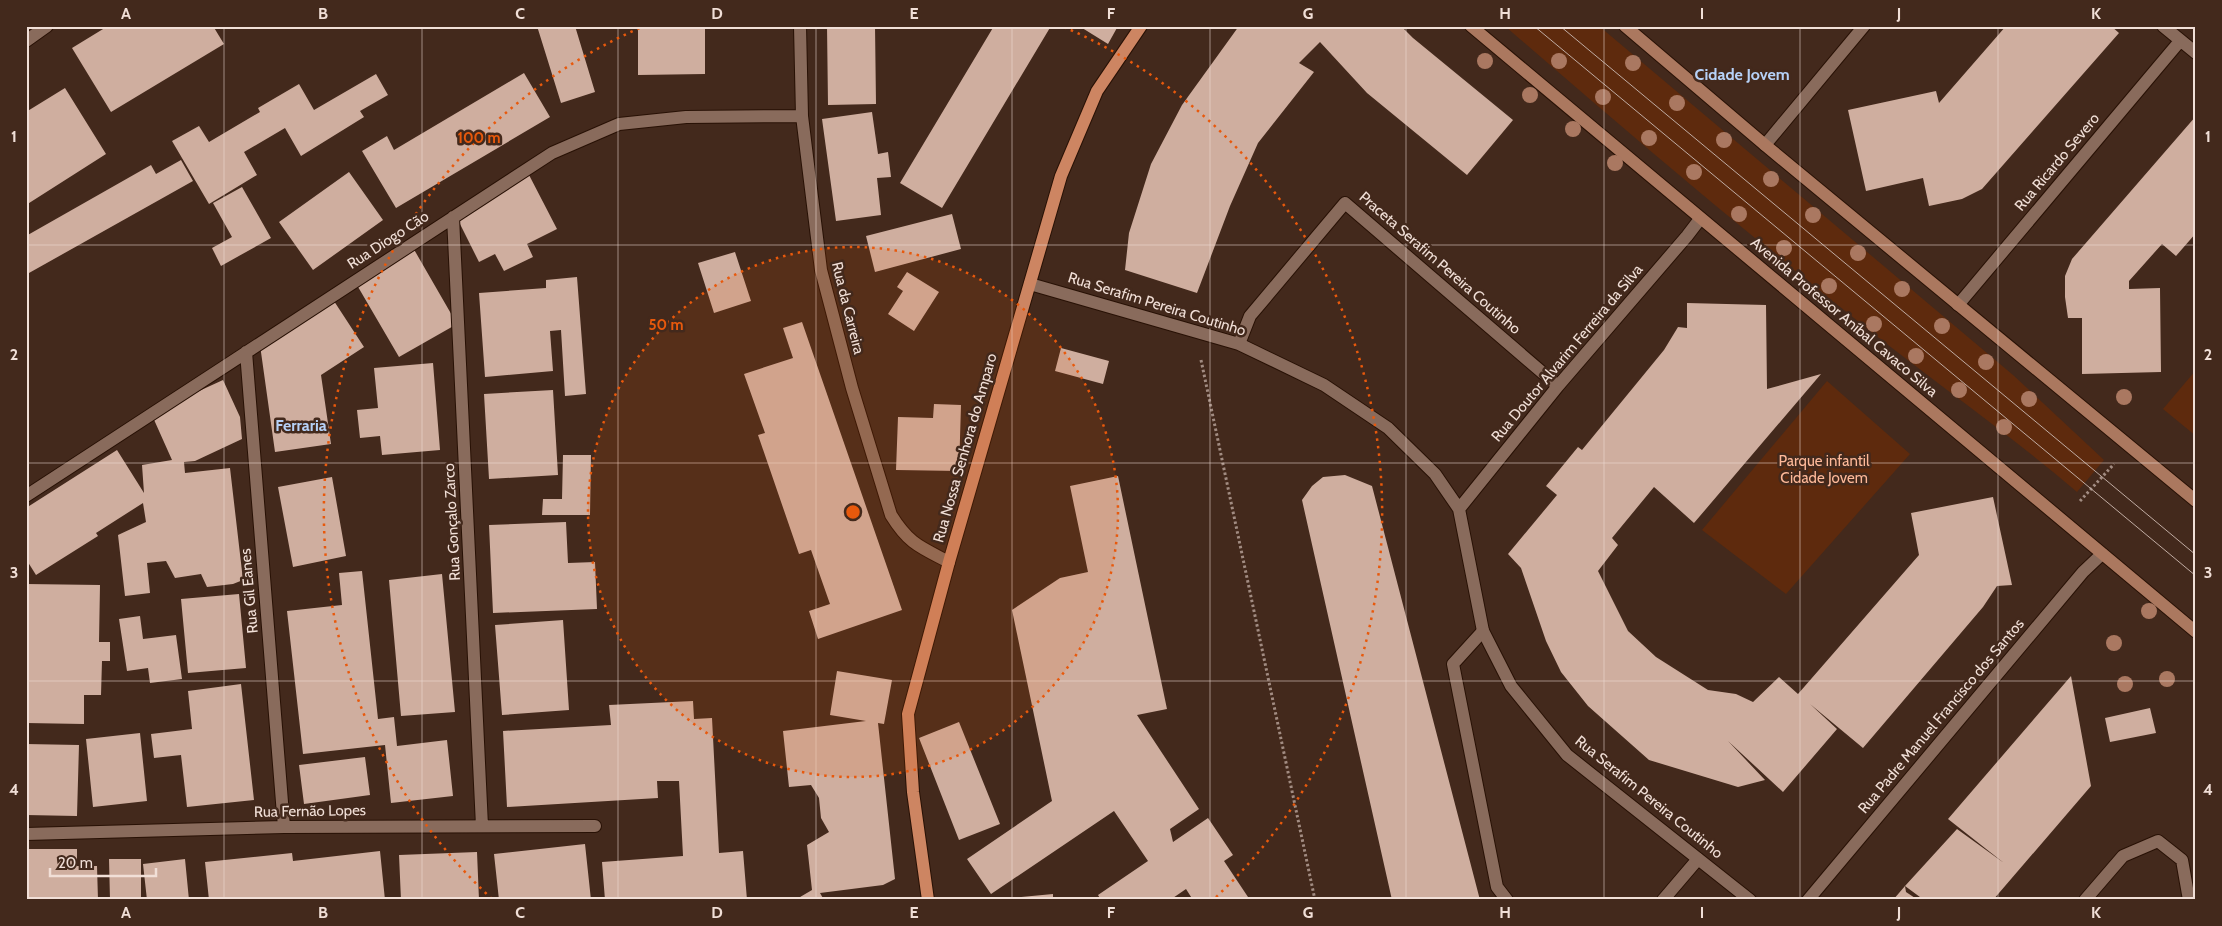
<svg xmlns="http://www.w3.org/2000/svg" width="2222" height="926" viewBox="0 0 2222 926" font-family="Cabin,sans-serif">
	<rect width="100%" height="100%" fill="#43291c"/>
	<path fill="#5e2a0d" d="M1505 26H1599L2013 375 2104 460 2077 492C2007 432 1931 380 1859 322 1739 227 1621 127 1505 26Z
		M2196 370V436L2163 409Z
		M1827 381 1910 454 1786 594 1702 530Z"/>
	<path fill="#cfae9f" d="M108 26H213L224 44 111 112 72 48Z
		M537 26H575L595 92 561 103Z
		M638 26H705V74L638 75Z
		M827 26H875L876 104 828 105Z
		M994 26H1051L942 208 900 183Z
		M1079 26H1118L1108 44Z
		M1239 26H1401L1413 38 1513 120 1467 175 1367 93 1320 42 1299 63 1314 72 1258 143 1230 206 1197 293 1125 270 1129 233 1151 164 1182 105Z
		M1697 26H1739V28L1699 29Z
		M2006 26H2111L2119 33 1982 189 1962 199 1929 206 1923 178 1866 191 1848 110 1936 91 1939 103Z
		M524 73 550 117 396 208 362 151 387 136 394 150Z
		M376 74 388 95 360 111 364 117 301 156 285 128 244 152 257 175 209 204 172 141 199 126 209 142 260 112 258 108 299 84 314 110Z
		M65 88 106 154 26 205V112Z
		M872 112 878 154 888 152 891 177 877 178 881 215 836 221 822 119Z
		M2196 116V233L2176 256 2162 244 2129 281V289L2160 288 2161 372 2082 374V318H2068L2065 297V276L2072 259Z
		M181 160 193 181 29 273 26 268V236L151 165 156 174Z
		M349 172 383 220 313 270 279 222Z
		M528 173 557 229 527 244 533 257 504 271 495 254 479 262 453 210Z
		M242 187 271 238 221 266 212 248 232 237 213 203Z
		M952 214 961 249 875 272 866 236Z
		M412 246 457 324 399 357 354 280Z
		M735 252 751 301 714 313 698 263Z
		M907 272 939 292 914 331 888 314 903 291 897 287Z
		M577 277 586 394 565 396 561 330 550 331 553 371 485 377 479 293 546 288V280Z
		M332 298 364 347 321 375 331 444 275 452 260 345Z
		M1687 303 1766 305 1767 389 1821 374 1694 523 1654 487 1612 538 1618 545 1598 571 1628 631 1656 657 1708 690 1736 694 1753 702 1779 677 1798 694 1919 555 1911 513 1993 497 2012 585 1997 586 1983 607 1863 748 1810 704 1837 729 1783 792 1728 741 1765 780 1738 787 1649 760 1588 706 1561 672 1546 641 1521 568 1508 554 1557 495 1546 486 1578 447 1582 450 1664 350 1678 327 1687 328Z
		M802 322 902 610 818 639 809 611 830 604 811 550 799 554 758 435 765 433 744 374 793 358 783 328Z
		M1061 348 1109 361 1103 384 1055 371Z
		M433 363 440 450 382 455 380 436 360 438 357 410 378 408 374 368Z
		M223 380 240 417 242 439 195 461 184 462 185 473 230 468 243 580 233 584 207 587 201 574 175 578 166 561 147 563 150 593 125 596 118 535 146 522 143 503 96 533 98 536 36 575 26 559V508L117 450 144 493 142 465 172 460 151 413Z
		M553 390 558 475 489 479 484 394Z
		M934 404 961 405 959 471 896 470 898 417 933 418Z
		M563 455H591L590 515H542L543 499H562Z
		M1345 475 1372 486 1480 900H1392L1302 500 1312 486 1323 477Z
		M1118 476 1167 709 1137 715 1199 809 1170 829 1173 842 1208 818 1233 855 1224 861 1250 900H1193L1186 889 1170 900H1101L1098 895 1148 861 1114 811 991 894 967 859 1052 801 1012 610 1060 578 1088 572 1070 486Z
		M332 477 346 556 293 567 278 487Z
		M566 522 568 563 595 562 597 609 493 613 489 525Z
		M362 571 378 719 394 717 397 746 447 740 453 796 391 803 385 745 303 754 287 611 342 605 339 573Z
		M442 574 455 712 401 716 389 580Z
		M26 584 100 585 99 642H110V661H102L101 695H84V724L26 723Z
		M239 594 246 668 188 673 181 599Z
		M140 616 143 639 176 635 182 679 150 683 148 668 127 671 119 619Z
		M563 620 569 710 502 715 495 625Z
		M837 671 892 680 884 724 878 723 895 879 883 885 820 893 824 900H795L812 890 807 845 829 832 821 818 819 798 811 785 789 787 783 731 866 721 830 715Z
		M2071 676 2091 786 1993 900H1924L1905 886 1906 892 1918 900H1893L1905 886 1957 829 2004 863 1948 819Z
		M241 684 254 800 187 807 181 755 154 758 151 734 192 729 188 691Z
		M693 701 694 719 712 718 719 853 743 851 747 900H605L602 862 683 856 679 781H657L658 798 507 807 503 731 611 725 609 705Z
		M2150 708 2156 733 2110 742 2105 718Z
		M959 722 1000 824 959 840 919 738Z
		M140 733 147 801 93 807 86 739Z
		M26 744 79 745 77 816 26 815Z
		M365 757 370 795 304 804 299 765Z
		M585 844 591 900H499L494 854Z
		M26 849H77V866H97L98 900H26Z
		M380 851 385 900H209L205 862 292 853 293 861Z
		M477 852 479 900H401L399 855Z
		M109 859H141V900H110Z
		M185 859 189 900H147L143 864Z
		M1053 894V900H1012V898Z"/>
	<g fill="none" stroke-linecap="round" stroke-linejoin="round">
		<g stroke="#281105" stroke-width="14">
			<path id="service" d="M1483 631 1453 664 1497 887 1507 900
				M1663 900 1698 859"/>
		</g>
		<g stroke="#281105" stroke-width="14">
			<path id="minor" d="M800 26 802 116 821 270 852 388 891 515C909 544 920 547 949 562
				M2163 26 2196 53
				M26 41 47 26
				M1765 145 1864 26
				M453 217 482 826
				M1030 284 1239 344 1324 385 1388 428 1435 474 1459 509 1483 631 1511 686 1567 755 1750 900
				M1958 305 2180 41
				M1239 344 1250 316 1345 203 1558 386
				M246 352 284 827
				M26 496 552 153 619 124 686 117 802 116
				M1459 509 1558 386 1687 236 1700 219
				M26 834 284 827 595 826
				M1808 900 2083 572 2102 554
				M2085 900 2123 856 2158 841 2182 860 2189 900"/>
		</g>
		<g stroke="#281105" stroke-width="14">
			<path id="secondary" d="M1471 26 2196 632
				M1625 26 1765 145 2196 501"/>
		</g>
		<g stroke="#281105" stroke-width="14">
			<path id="primary" d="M928 900 913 792 908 714 949 562 1061 176 1097 91 1141 26"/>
		</g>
		<path stroke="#a28c82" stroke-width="3" stroke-dasharray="2.5 2.5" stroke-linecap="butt" d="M1201 360 1315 900
			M2080 501 2114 464"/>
		<use href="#service" stroke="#896b5c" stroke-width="12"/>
		<use href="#minor" stroke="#896b5c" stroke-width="12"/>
		<use href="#secondary" stroke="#ab785f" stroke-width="12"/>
		<use href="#primary" stroke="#cd8562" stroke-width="12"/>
		<path stroke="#c0aca3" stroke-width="1" d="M1534 26 2196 576
			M1560 26 2196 555"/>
	</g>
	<g fill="#aa7861">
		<circle cx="1485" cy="61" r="8"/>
		<circle cx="1559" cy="61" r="8"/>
		<circle cx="1633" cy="63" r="8"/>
		<circle cx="1530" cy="95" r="8"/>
		<circle cx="1603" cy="97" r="8"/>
		<circle cx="1677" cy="103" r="8"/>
		<circle cx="1573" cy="129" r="8"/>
		<circle cx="1649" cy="138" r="8"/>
		<circle cx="1724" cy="140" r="8"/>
		<circle cx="1615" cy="163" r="8"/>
		<circle cx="1694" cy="172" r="8"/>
		<circle cx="1771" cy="179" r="8"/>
		<circle cx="1739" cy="214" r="8"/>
		<circle cx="1813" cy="215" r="8"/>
		<circle cx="1784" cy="248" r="8"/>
		<circle cx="1858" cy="253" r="8"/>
		<circle cx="1829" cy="286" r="8"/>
		<circle cx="1902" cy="289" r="8"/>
		<circle cx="1874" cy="324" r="8"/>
		<circle cx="1942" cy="326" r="8"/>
		<circle cx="1916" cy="356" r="8"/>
		<circle cx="1986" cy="362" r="8"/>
		<circle cx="1959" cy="390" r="8"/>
		<circle cx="2124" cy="397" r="8"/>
		<circle cx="2029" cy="399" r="8"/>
		<circle cx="2004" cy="427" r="8"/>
		<circle cx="2149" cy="611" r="8"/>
		<circle cx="2114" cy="643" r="8"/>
		<circle cx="2167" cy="679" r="8"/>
		<circle cx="2125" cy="684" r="8"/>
	</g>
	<path fill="none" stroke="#f1dfd7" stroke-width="1" stroke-opacity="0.55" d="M224 26V900M422 26V900M618 26V900M816 26V900M1012 26V900M1210 26V900M1406 26V900M1604 26V900M1800 26V900M1998 26V900M26 245H2196M26 463H2196M26 681H2196"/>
	<circle cx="853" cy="512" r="265" fill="#e8590c" fill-opacity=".12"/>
	<g fill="none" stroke="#e8590c" stroke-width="2.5" stroke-dasharray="2.5 5">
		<circle cx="853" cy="512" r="265"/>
		<path d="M492 899A529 529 0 0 1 642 27M1064 27A529 529 0 0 1 1214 899"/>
	</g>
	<g text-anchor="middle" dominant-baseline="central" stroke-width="5" stroke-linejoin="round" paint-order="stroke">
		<g font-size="15" fill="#f1dfd7" stroke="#43291c">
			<text transform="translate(2057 162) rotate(-50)">Rua Ricardo Severo</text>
			<text transform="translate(388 240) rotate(-33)">Rua Diogo Cão</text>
			<text transform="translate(1440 263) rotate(41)">Praceta Serafim Pereira Coutinho</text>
			<text transform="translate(1157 304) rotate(17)">Rua Serafim Pereira Coutinho</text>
			<text transform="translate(848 308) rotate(76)">Rua da Carreira</text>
			<text transform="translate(1844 317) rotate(40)">Avenida Professor Aníbal Cavaco Silva</text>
			<text transform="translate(1567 353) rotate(-50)">Rua Doutor Alvarim Ferreira da Silva</text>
			<text transform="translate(965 448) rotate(-74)">Rua Nossa Senhora do Amparo</text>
			<text transform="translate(452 522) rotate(-93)">Rua Gonçalo Zarco</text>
			<text transform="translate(249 591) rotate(-95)">Rua Gil Eanes</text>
			<text transform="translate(1941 716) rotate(-50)">Rua Padre Manuel Francisco dos Santos</text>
			<text transform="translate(1649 797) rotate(39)">Rua Serafim Pereira Coutinho</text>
			<text transform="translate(310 811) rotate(-1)">Rua Fernão Lopes</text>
		</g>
		<g font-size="15" fill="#feb999" stroke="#43291c">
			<text x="1824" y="461">Parque infantil<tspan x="1824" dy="17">Cidade Jovem</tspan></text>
		</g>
		<g font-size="16" font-weight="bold" fill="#b6d1f7" stroke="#43291c">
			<text x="1742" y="74">Cidade Jovem</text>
			<text x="301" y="425">Ferraria</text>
		</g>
	</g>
	<circle cx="853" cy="512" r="8" fill="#e8590c" stroke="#43291c" stroke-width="2.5"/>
	<g font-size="15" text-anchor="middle" font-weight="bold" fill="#e8590c" stroke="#43291c" stroke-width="5" stroke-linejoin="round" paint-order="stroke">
		<text x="479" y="143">100 m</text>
		<text x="666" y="330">50 m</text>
	</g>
	<rect width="2222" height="926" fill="none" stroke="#43291c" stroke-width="55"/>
	<path d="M50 868v8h106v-8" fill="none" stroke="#f1dfd7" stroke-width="2.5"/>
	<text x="58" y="868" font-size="15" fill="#f1dfd7" stroke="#43291c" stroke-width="4" paint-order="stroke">20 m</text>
	<rect x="28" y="28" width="2166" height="870" fill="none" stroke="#f1dfd7" stroke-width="2"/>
	<g font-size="16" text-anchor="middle" font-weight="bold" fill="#f1dfd7">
		<text x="126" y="19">A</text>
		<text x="323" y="19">B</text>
		<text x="520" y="19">C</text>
		<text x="717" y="19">D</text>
		<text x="914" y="19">E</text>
		<text x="1111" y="19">F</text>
		<text x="1308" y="19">G</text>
		<text x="1505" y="19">H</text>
		<text x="1702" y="19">I</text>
		<text x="1899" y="19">J</text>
		<text x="2096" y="19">K</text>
		<text x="14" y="142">1</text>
		<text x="2208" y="142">1</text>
		<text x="14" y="360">2</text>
		<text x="2208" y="360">2</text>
		<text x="14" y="578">3</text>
		<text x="2208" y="578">3</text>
		<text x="14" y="795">4</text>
		<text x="2208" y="795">4</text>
		<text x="126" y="918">A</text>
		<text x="323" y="918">B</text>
		<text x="520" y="918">C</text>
		<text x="717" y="918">D</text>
		<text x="914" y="918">E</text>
		<text x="1111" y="918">F</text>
		<text x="1308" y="918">G</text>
		<text x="1505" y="918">H</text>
		<text x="1702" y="918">I</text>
		<text x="1899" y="918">J</text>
		<text x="2096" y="918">K</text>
	</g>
</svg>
